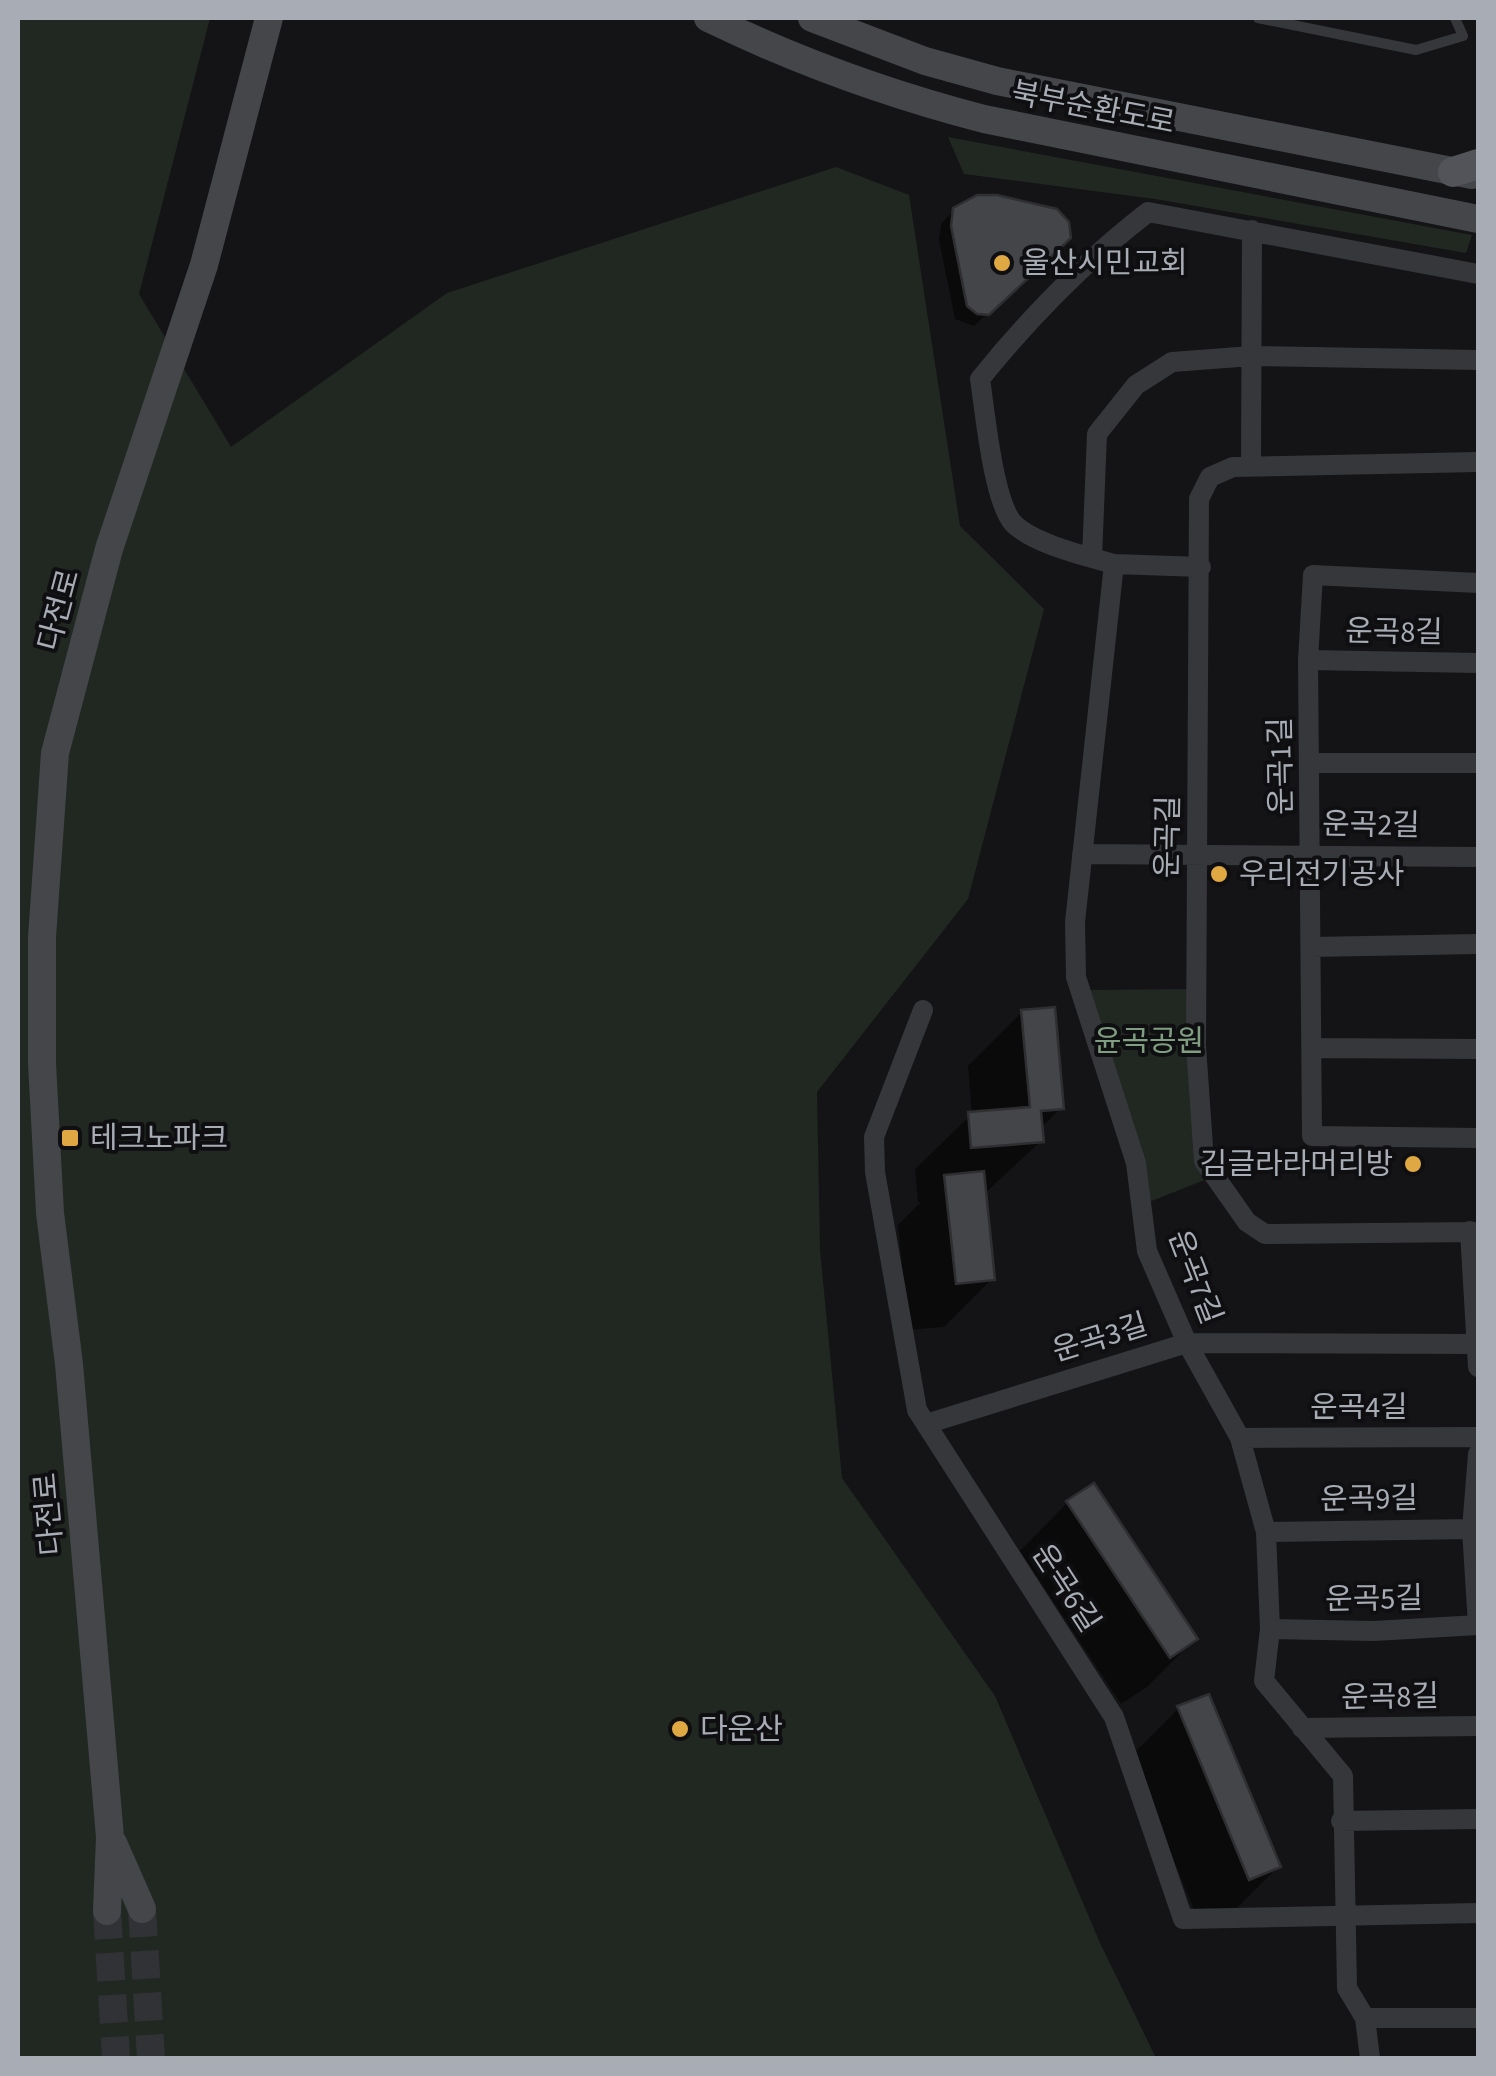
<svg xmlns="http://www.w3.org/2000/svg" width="1496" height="2076" viewBox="0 0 1496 2076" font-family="'Source Sans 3','Noto Sans KR',sans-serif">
	<rect width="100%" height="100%" fill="#141416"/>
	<path fill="#212822" d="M18 18H210L139 294 231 447 447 293 836 167 909 195 960 526 1044 609 968 899 817 1092 820 1250 842 1478 995 1696 1100 1943 1156 2058H18Z
		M948 137 1472 235 1466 253 1155 199 964 174Z
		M1191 989 1207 1179 1144 1204 1087 990Z"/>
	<path fill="#0007" d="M954 210 1069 237 974 326 955 319 939 240 941 224Z
		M1022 1012 1061 1108 1040 1129 1041 1141 983 1195 992 1279 944 1327 908 1330 898 1225 921 1202H918L915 1169 972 1114 968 1066Z
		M1094 1486 1195 1639 1147 1687 1121 1704 1020 1551 1067 1503Z
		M1178 1709 1278 1867 1230 1915 1201 1927 1131 1756Z"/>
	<path fill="#434549" stroke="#2f2f32" stroke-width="2.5" d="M977 195H997L1057 209 1069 222 1071 238 989 315 977 314 967 306 951 226 953 208Z
		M1055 1007 1064 1109 1041 1111 1044 1142 971 1148 968 1112 1030 1107 1021 1010Z
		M984 1171 995 1280 956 1284 944 1175Z
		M1094 1483 1198 1639 1170 1658 1066 1501Z
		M1209 1694 1281 1867 1249 1880 1177 1706Z"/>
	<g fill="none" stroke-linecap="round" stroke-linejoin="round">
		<path stroke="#313236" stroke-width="28" stroke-dasharray="28 14" stroke-linecap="butt" d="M142 1909 151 2058
			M107 1911 116 2058"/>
		<path stroke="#36373b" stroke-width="10" d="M1258 18 1416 50 1463 36 1455 18"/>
		<path stroke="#36373b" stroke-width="20" d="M1478 462 1233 467 1210 477 1199 499 1196 1046 1204 1161 1247 1222 1265 1234 1478 1232
			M1251 466 1252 230
			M1092 558 1097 434 1136 385 1172 362 1252 356 1478 360
			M1114 564C1086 556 1033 544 1013 523 993 500 985 411 980 379 1030 317 1085 261 1148 212L1478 274
			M1201 567 1114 564 1075 922 1076 977 1136 1163 1147 1251 1187 1343 1240 1438 1266 1532 1270 1629 1264 1681 1343 1776 1347 1988 1365 2018 1370 2058
			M1478 583 1313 575 1308 660 1312 1136 1478 1138
			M1308 660 1478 663
			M1312 763H1478
			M1082 854 1478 857
			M1311 947 1478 944
			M923 1010 874 1137 875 1172 917 1410 1114 1717 1183 1919 1478 1913
			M1313 1048 1478 1049
			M1470 1231 1478 1367
			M926 1424 1187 1343 1478 1344
			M1240 1438 1478 1437
			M1266 1532 1472 1529
			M1478 1625 1472 1529 1478 1454
			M1270 1629 1374 1631 1478 1625
			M1302 1728 1478 1726
			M1341 1821 1478 1819
			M1365 2018H1478"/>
		<path stroke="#44464a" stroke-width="28" d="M708 18C797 61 887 94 984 119L1478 219
			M812 18 925 61 997 81 1472 175
			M113 1843 142 1909
			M107 1911 110 1837 69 1364 50 1213 42 1063V937L55 753 109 549 204 265 269 18"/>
		<path stroke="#525459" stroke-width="30" d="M1453 172 1478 164"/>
	</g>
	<g fill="#e0a842" stroke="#0f0f11" stroke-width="4">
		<circle cx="1002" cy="263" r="10"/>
		<circle cx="1219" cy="874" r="10"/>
		<rect x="60" y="1128" width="20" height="20" rx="5"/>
		<circle cx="1413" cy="1164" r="10"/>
		<circle cx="680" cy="1729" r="10"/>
	</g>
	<g text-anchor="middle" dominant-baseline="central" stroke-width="8" stroke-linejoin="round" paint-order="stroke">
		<g font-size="30" fill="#a7acb5" stroke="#0f0f11">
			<text transform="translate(1093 108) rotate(11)">북부순환도로</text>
			<text transform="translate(59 610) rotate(-75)">다전로</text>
			<text transform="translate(1394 632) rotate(1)">운곡8길</text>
			<text transform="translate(1281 766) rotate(-91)">운곡1길</text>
			<text transform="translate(1371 825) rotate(1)">운곡2길</text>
			<text transform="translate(1168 837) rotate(-89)">운곡길</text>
			<text transform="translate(1195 1277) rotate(69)">운곡7길</text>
			<text transform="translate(1100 1338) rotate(-17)">운곡3길</text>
			<text x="1359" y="1407">운곡4길</text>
			<text transform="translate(1369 1499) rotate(-1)">운곡9길</text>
			<text transform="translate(49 1514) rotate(-95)">다전로</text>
			<text transform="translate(1066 1588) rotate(57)">운곡6길</text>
			<text transform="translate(1374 1599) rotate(-1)">운곡5길</text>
			<text transform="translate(1390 1697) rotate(-1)">운곡8길</text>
		</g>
		<g font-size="30" fill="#a7acb5" stroke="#0f0f11" text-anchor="start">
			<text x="1022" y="263">울산시민교회</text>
			<text x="1239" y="874">우리전기공사</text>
			<text x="90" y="1138">테크노파크</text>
			<text x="1393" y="1164" text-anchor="end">김글라라머리방</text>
			<text x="700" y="1729">다운산</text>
		</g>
		<g font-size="30" fill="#809e81" stroke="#0f0f11">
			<text x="1149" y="1041">윤곡공원</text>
		</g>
	</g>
	<rect width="1496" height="2076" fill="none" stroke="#a7acb5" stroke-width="40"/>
</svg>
